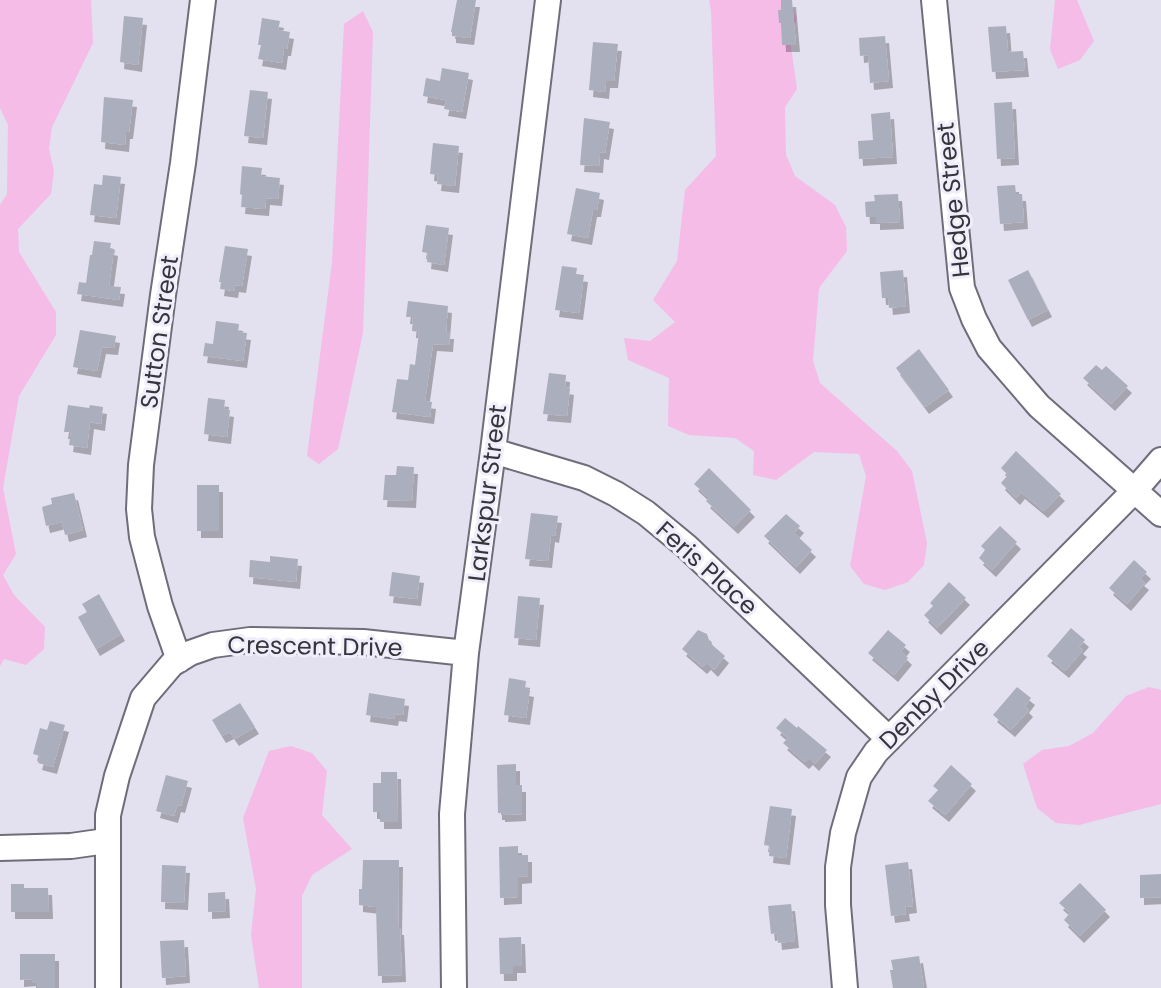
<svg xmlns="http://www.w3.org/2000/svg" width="1161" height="988" viewBox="0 0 1161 988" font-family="Poppins,sans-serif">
	<defs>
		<filter id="shadow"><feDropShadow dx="4" dy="7" stdDeviation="0" flood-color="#0004"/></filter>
	</defs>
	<rect width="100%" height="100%" fill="#e3e0ef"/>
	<path fill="#f4bce7" d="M0 0H91L93 43 52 127 49 149 54 171 51 194 18 229 19 252 56 312V335L19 396 3 488 16 554 3 575 14 595 45 627 44 649 26 665 4 659 0 666V205L7 194 8 125 0 108Z
		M709 0H789L797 18 790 40 797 89 785 107 786 155 795 176 835 205 846 227 847 251 819 288 813 361 820 383 897 451 912 471 927 543 924 565 908 582 885 590 864 584 850 566 866 476 859 454 814 452 776 480 753 475 754 451 735 438 689 435 668 426 669 378 628 360 624 338 650 341 675 322 653 300 677 261 685 190 716 156 711 11Z
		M1055 0H1077L1094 41 1080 60 1058 69 1050 49Z
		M363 11 373 32 363 333 338 449 319 464 307 456 332 262 344 24Z
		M1149 687 1161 690V804L1079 825 1056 823 1037 808 1023 764 1042 750 1069 746 1093 733 1126 696Z
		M291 746 312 753 327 771 322 815 352 849 312 875 302 896V988H259L251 935 256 889 243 818 269 751Z"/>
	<path fill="#abaebc" filter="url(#shadow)" d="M457 0H476L470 38 452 36V32H451Z
		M781 0H792L796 45H782L781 23H779L778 10H781Z
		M124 16 143 18 138 65 120 62Z
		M262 18 280 21 278 30 290 32 287 49H284L282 63 258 59 261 45H258Z
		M1006 26 1008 52 1023 51 1025 70 992 72 988 27Z
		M885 36 889 81 870 83 868 55 860 56 859 38Z
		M593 42 618 44 614 81H606L605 92 589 90Z
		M442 68 469 73 462 112 444 109 446 100 423 96 426 78 440 81Z
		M250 90 268 92 263 138 244 136Z
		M104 97 133 100 129 132H126L125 145 101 142Z
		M1012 102 1015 158 997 159 994 103Z
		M890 112 893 157 859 159 858 141 873 140 871 114Z
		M584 118 610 122 605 153 600 152 599 166 580 165Z
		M433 143 459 146 455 186 437 184 438 175 430 174Z
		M242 166 262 168 261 176 280 178 278 199 266 198 265 209 241 207 242 195 240 194Z
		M103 175 121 177 116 218 90 215 94 184 102 185Z
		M1015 185 1016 194H1022L1024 222 1000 224 997 186Z
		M576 188 600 193 597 210H593L588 238 567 234Z
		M898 194 900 222 876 223V217H866L865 202 875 201 874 195Z
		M426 225 449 228 444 265 427 262 428 253 422 252Z
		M94 241 111 243 110 248 114 249 109 286 121 287 119 300 77 294 79 282 86 283 90 255H92Z
		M225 246 248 249 242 286 235 285 234 291 220 289 221 282H219Z
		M562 266 577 268 576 274 584 275 579 313 555 310Z
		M903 270 906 306 889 308 888 298H882L880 272Z
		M1028 270 1048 310 1028 320 1008 280Z
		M408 301 448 306 446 332H450L449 345 433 344 425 401 432 402 430 417 392 412 397 379 408 380 410 364 415 365 419 332 412 331 413 317H406Z
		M216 321 239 324 238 332 247 333 243 361 203 356 205 343 213 344Z
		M80 330 116 336 114 348 102 347 97 371 73 367Z
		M919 349 949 390 925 407 896 368Z
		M1096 365 1102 370 1106 366 1128 386 1111 404 1083 378Z
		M549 373 566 375 565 387 570 388 567 416 543 414Z
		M208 398 225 400 224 409 230 410 227 437 204 434Z
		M68 405 89 408 90 405 103 407 101 424 90 422 87 448 69 445 71 432H64Z
		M1016 451 1061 494 1044 511 1021 492 1016 498 1001 483 1008 475 1001 468Z
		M397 466 414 467 412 501 383 500 385 475H396Z
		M709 468 751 510 734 527 706 501 709 498 694 484Z
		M197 485H219V531H197Z
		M74 493 83 530 65 535 62 522 46 526 42 507 52 504 51 498Z
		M531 513 558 516 555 536 551 535 548 561 525 559Z
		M786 514 800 526 794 533 812 550 796 567 764 536Z
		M1000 526 1017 542 992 570 979 558 985 550 981 546Z
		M270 556 298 559 296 582 249 577 250 560 270 562Z
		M1134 560 1147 572 1140 579 1145 583 1127 604 1109 588Z
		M392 572 420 576 417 599 389 596Z
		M949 582 966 598 937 628 924 615 933 606 930 603Z
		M99 594 121 634 96 649 78 617 87 612 82 604Z
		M518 596 540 598 536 640 514 638Z
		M1071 628 1085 640 1079 647 1083 650 1065 671 1047 656Z
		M698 630 707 634 710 643 725 656 714 670 707 663 703 667 682 649Z
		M888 630 906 645 901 651 908 658 894 675 868 653Z
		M509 678 526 681 525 689 530 690 526 718 504 715Z
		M1017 687 1031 698 1025 706 1029 710 1011 730 993 715Z
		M369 693 405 699 403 715 395 714 394 719 366 715Z
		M240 703 255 727 235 739 230 732 222 736 212 720Z
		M785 718 797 728 798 726 827 750 815 764 809 758 805 762 783 743 788 738 776 728Z
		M50 721 65 725 53 767 38 763 40 756 33 754 40 728 47 730Z
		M516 764V785H522V814L501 815V813H498L497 765Z
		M951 765 972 784 945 815 928 801 938 790 933 786Z
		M381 772H397L398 822H380V812H373V783H381Z
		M166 775 188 781 181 806 177 805 174 816 156 811Z
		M770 806 792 809 786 858 769 856 770 846 764 845Z
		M518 846V855H528V876L518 877V897L500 898 499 847Z
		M363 860H399L398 928H400L402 975 378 976 376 907 359 905V889H362Z
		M908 862 913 906 905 907 906 914 891 916 885 865Z
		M162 865 186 866 184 903 161 902Z
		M1161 874V897L1140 898V875Z
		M1080 883 1106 910 1080 936 1064 920 1070 913 1059 903Z
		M11 884H24V888H48L49 912H11Z
		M225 892 226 911 208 912V893Z
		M791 904 795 941 778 943 777 933 771 934 768 906Z
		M521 937 522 966H513V974H500L499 938Z
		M184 940 186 976 162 978 160 941Z
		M20 954H55V988H37L38 983H32V979L20 980Z
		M919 956 924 988H893L890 970H893L891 960Z"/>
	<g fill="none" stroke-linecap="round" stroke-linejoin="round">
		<g stroke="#706d7a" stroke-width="28">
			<path id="minor" d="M934 0 962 288 974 319 989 348 1039 406 1161 514
				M493 451 584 478 616 494 646 513 686 546 889 739
				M179 660 160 606 142 537 139 509 141 465 163 295 183 163 203 0
				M0 848 71 846 106 841
				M108 988V815L117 776 143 698 172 664 190 653 213 645 250 640 363 642 466 653
				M454 988 452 814 466 653 493 451 548 0
				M845 988 838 905V867L843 833 859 777 876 752 1135 490 1161 460"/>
		</g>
		<use href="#minor" stroke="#fff" stroke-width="24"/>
	</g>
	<g text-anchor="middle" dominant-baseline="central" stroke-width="6" stroke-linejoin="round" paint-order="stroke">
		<g font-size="24" fill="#36353a" stroke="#f0edfc">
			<text transform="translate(953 200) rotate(-96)">Hedge Street</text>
			<text transform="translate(159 332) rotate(-82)">Sutton Street</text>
			<text transform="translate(487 493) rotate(-83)">Larkspur Street</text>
			<text transform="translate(707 568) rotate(42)">Feris Place</text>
			<text transform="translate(315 646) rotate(1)">Crescent Drive</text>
			<text transform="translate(934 694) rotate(-45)">Denby Drive</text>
		</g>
	</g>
</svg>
